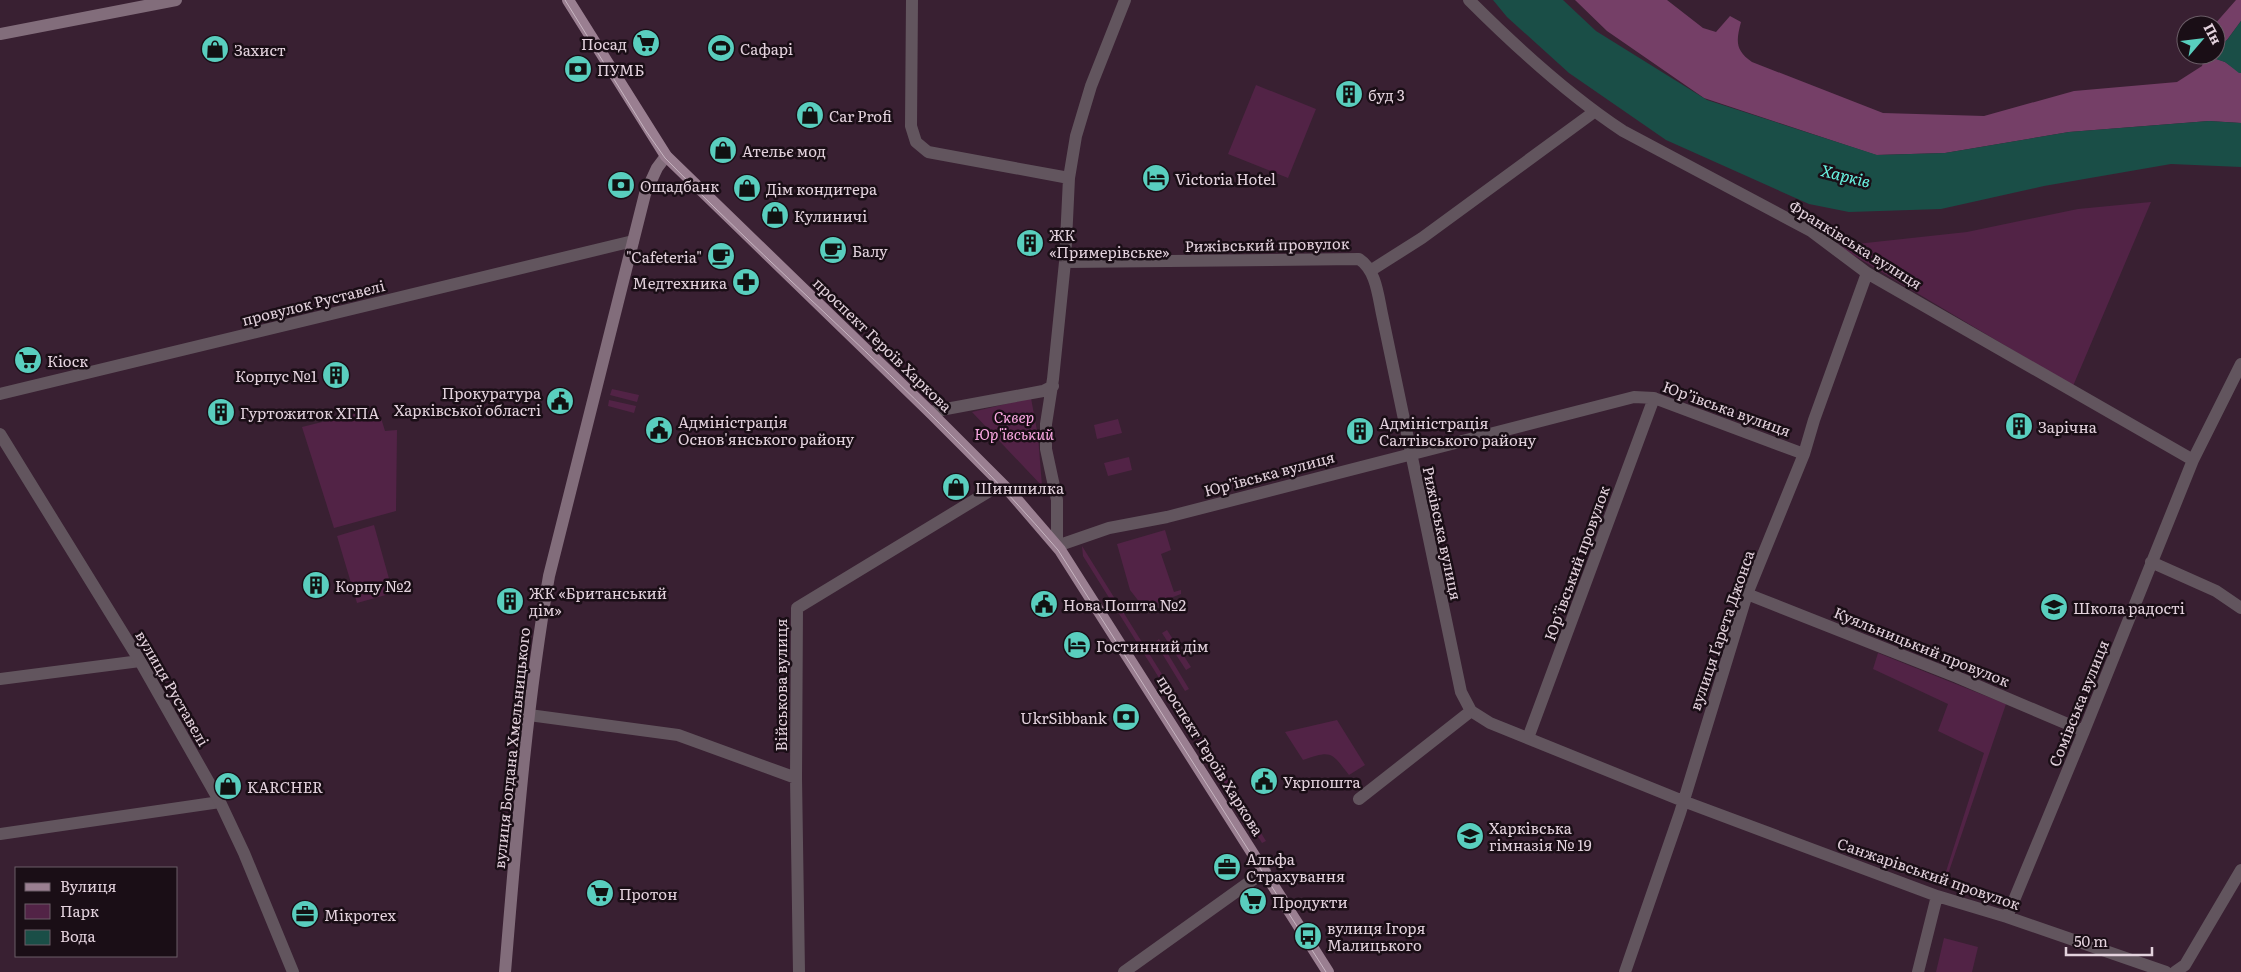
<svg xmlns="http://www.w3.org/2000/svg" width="2241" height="972" viewBox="0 0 2241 972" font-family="Literata,serif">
	<rect width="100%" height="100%" fill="#392032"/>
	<path fill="#522346" d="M1256 85 1316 109 1288 178 1228 154Z
		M2151 202 2073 386 1838 246 1967 232 2078 209Z
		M612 389 639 395 637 402 610 395Z
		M1031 398 1038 436 1042 486 972 412Z
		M609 400 636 406 634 413 608 406Z
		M378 408 385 431 397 430 396 511 334 528 302 427Z
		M1118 419 1122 433 1097 439 1094 425Z
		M1129 457 1132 470 1108 476 1104 463Z
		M374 525 393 593 357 603 337 536Z
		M1165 530 1171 550 1161 554 1174 592 1181 590V594L1144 608 1130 590 1117 544Z
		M1082 546 1266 841 1262 843 1083 556Z
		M1167 630 1191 667 1186 670 1162 633Z
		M1159 639 1189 689 1185 691 1155 642Z
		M1878 653 2006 704 1945 883 1943 881 1984 753 1938 731 1948 704 1873 669Z
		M1337 720 1365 765 1349 775C1331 752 1332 750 1303 760L1285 732Z
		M1944 938 1978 947 1972 972H1936Z"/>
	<path fill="#753f67" d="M1575 0H1667L1703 28 1716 32 1730 16 1741 22C1736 41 1735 50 1752 62L1883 113 1984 116 2074 91 2177 82 2202 66 2205 55H2207L2225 62 2241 73V123L2209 121 2069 132 1945 153 1876 155 1704 98 1607 31Z
		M2236 0H2241V21L2227 40 2216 48V25H2214Z"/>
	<path fill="#1a4e47" d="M1493 0H1563L1596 31 1707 100 1877 155 1945 153 2069 132 2209 121 2241 123V167L2171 164 2044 186 1941 209 1849 212 1809 204 1666 140 1569 73 1507 17Z
		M2241 21V73H2239L2225 62 2206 56 2216 55V48L2227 40Z"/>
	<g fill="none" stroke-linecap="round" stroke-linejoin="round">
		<path stroke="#62555e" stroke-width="12" d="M912 0 911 126 916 142 928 152 1069 178
			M1125 0 1091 86 1076 136 1069 178 1065 262 1053 379 1046 424V449L1057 500V546L1109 528 1167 517 1634 397 1654 398 1804 454
			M1469 0C1516 47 1567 94 1623 131L1811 231 1867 273 2193 460
			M1065 262 1359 259C1376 270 1378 295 1382 314L1461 692 1471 711 1490 723 1683 801 1937 896 2007 917 2166 972
			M1370 271 1422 238 1594 112
			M0 394 633 241
			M930 412 1043 391 1053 386
			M2151 562 2216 591 2241 608
			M1747 594 1957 677 2084 731
			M0 679 140 661
			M529 715 678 735 796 778
			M1528 738 1654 398
			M1359 799 1471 711
			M0 834 220 802
			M2007 917 2084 731 2193 460 2241 364
			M799 972 796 778 797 608 1001 484
			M1124 972 1265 871
			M1625 972 1680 813 1747 594 1804 454 1814 420 1867 273
			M1918 972 1937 896
			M2175 972 2185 965 2241 870"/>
		<path stroke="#62555e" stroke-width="12" d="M0 434 140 661 220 802 244 853 293 972"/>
		<path stroke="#826d7b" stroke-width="12" d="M0 34 176 0
			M505 972C516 840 526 707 549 576L645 194 657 168 666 156"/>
		<path stroke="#9a7f91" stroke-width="12" d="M568 0 666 156 930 412 1011 493 1060 550 1328 972"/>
		<path stroke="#c8b6c2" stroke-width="1" d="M565 0 646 131 665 158C794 290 937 409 1058 550L1326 972"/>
	</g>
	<defs>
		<g id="supermarket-disc" transform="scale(1.4375)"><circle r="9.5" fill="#59cebe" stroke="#1a0e16"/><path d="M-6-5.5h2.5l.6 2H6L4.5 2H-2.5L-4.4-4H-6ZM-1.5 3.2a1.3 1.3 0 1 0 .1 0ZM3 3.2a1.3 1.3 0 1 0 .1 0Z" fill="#111"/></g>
		<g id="stadium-disc" transform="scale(1.4375)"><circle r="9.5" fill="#59cebe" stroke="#1a0e16"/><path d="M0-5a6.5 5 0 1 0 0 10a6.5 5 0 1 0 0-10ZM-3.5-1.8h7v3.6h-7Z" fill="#111"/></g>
		<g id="shop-disc" transform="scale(1.4375)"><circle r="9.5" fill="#59cebe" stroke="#1a0e16"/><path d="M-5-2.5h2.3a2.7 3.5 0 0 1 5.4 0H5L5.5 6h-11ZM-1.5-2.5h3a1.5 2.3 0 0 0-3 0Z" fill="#111"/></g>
		<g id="bank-disc" transform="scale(1.4375)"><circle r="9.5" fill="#59cebe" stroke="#1a0e16"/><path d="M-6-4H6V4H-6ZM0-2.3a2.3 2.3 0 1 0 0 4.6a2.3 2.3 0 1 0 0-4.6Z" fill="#111"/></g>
		<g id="building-disc" transform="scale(1.4375)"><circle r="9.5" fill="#59cebe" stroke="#1a0e16"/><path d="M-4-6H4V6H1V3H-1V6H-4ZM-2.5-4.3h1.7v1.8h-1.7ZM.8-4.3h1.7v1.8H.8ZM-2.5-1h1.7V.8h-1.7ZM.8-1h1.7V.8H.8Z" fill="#111"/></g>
		<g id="hotel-disc" transform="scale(1.4375)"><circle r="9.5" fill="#59cebe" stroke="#1a0e16"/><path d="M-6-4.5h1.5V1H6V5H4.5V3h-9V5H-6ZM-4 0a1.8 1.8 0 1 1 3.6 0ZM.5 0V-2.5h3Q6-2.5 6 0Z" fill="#111"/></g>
		<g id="cafe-disc" transform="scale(1.4375)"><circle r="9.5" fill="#59cebe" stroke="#1a0e16"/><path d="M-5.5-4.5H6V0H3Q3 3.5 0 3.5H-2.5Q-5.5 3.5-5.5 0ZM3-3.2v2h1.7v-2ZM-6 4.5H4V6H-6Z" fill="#111"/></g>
		<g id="pharmacy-disc" transform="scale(1.4375)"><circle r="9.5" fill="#59cebe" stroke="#1a0e16"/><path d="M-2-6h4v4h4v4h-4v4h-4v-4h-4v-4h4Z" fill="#111"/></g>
		<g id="civic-disc" transform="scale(1.4375)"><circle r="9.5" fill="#59cebe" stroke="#1a0e16"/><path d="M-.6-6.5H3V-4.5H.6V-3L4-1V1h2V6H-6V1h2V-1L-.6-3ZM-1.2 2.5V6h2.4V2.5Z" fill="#111"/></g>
		<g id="school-disc" transform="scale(1.4375)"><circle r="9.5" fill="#59cebe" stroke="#1a0e16"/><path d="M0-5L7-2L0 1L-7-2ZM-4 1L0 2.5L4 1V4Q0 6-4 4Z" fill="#111"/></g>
		<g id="office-disc" transform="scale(1.4375)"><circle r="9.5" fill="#59cebe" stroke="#1a0e16"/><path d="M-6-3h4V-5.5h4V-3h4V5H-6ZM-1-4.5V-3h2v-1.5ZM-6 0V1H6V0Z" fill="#111"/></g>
		<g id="bus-disc" transform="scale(1.4375)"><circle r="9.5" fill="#59cebe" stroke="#1a0e16"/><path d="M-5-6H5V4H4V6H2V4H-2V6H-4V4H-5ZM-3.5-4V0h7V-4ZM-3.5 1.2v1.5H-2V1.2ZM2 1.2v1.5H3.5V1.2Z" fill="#111"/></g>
	</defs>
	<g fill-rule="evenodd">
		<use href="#supermarket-disc" x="646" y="43"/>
		<use href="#stadium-disc" x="721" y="48"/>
		<use href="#shop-disc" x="215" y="49"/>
		<use href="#bank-disc" x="578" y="69"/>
		<use href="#building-disc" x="1349" y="94"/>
		<use href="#shop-disc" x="810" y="115"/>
		<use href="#shop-disc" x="723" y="150"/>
		<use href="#hotel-disc" x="1156" y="178"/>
		<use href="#bank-disc" x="621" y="185"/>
		<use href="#shop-disc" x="747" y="188"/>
		<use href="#shop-disc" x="775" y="215"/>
		<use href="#building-disc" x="1030" y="243"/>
		<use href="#cafe-disc" x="833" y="250"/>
		<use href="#cafe-disc" x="721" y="256"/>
		<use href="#pharmacy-disc" x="746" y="282"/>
		<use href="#supermarket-disc" x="28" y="360"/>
		<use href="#building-disc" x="336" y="375"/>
		<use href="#civic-disc" x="560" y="401"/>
		<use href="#building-disc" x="221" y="412"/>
		<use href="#building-disc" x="2019" y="426"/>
		<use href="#civic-disc" x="659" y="430"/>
		<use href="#building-disc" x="1360" y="431"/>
		<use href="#shop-disc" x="956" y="487"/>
		<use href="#building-disc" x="316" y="585"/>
		<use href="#building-disc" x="510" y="601"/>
		<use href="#civic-disc" x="1044" y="604"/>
		<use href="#school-disc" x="2054" y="607"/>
		<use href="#hotel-disc" x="1077" y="645"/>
		<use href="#bank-disc" x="1126" y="717"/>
		<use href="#civic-disc" x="1264" y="781"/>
		<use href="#shop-disc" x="228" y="786"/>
		<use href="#school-disc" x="1470" y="836"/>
		<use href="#office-disc" x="1227" y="867"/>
		<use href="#supermarket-disc" x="600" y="893"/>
		<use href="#supermarket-disc" x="1253" y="901"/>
		<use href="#office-disc" x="305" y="914"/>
		<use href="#bus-disc" x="1308" y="936"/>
	</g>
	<g text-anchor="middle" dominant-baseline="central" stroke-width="5" stroke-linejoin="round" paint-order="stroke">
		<g font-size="15" fill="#e3d2dd" stroke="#1a0e16" text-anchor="start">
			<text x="627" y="43" text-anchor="end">Посад</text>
			<text x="740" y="48">Сафарі</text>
			<text x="234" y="49">Захист</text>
			<text x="597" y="69">ПУМБ</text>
			<text x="1368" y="94">буд 3</text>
			<text x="829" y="115">Car Profi</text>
			<text x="742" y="150">Ательє мод</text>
			<text x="1175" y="178">Victoria Hotel</text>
			<text x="640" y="185">Ощадбанк</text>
			<text x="766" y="188">Дім кондитера</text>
			<text x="794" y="215">Кулиничі</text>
			<text x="1049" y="234">ЖК<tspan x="1049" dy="17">«Примерівське»</tspan></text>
			<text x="852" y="250">Балу</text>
			<text x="702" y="256" text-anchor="end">"Cafeteria"</text>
			<text x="727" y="282" text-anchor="end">Медтехника</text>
			<text x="47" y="360">Кіоск</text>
			<text x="317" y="375" text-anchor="end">Корпус №1</text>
			<text x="541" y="392" text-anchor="end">Прокуратура<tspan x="541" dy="17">Харківської області</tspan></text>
			<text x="240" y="412">Гуртожиток ХГПА</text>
			<text x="678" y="421">Адміністрація<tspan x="678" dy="17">Основ'янського району</tspan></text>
			<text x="1379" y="422">Адміністрація<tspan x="1379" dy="17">Салтівського району</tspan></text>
			<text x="2038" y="426">Зарічна</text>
			<text x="975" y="487">Шиншилка</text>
			<text x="335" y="585">Корпу №2</text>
			<text x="529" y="592">ЖК «Британський<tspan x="529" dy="17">дім»</tspan></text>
			<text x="1063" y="604">Нова Пошта №2</text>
			<text x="2073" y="607">Школа радості</text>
			<text x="1096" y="645">Гостинний дім</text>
			<text x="1107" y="717" text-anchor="end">UkrSibbank</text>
			<text x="1283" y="781">Укрпошта</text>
			<text x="247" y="786">KARCHER</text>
			<text x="1489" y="827">Харківська<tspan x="1489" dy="17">гімназія № 19</tspan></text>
			<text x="1246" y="858">Альфа<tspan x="1246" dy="17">Страхування</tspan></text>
			<text x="619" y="893">Протон</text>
			<text x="1272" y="901">Продукти</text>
			<text x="324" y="914">Мікротех</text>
			<text x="1327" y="927">вулиця Ігоря<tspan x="1327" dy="17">Малицького</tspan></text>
		</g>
		<g font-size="15" fill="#e3d2dd" stroke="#1a0e16">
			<text transform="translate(1267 244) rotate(-1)">Рижівський провулок</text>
			<text transform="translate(1856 244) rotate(32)">Франківська вулиця</text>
			<text transform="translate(313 302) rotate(-14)">провулок Руставелі</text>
			<text transform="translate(883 344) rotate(44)">проспект Героїв Харкова</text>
			<text transform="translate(1727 408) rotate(20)">Юр’ївська вулиця</text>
			<text transform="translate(1269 473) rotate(-15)">Юр’ївська вулиця</text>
			<text transform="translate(1443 533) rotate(78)">Рижівська вулиця</text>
			<text transform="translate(1576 563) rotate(-70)">Юр’ївський провулок</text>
			<text transform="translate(1721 630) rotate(-71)">вулиця Ґарета Джонса</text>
			<text transform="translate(1922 646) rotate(22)">Куяльницький провулок</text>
			<text transform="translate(780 685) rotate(-90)">Військова вулиця</text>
			<text transform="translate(173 688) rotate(60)">вулиця Руставелі</text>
			<text transform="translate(2078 703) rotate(-68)">Сомівська вулиця</text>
			<text transform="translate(511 748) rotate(-84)">вулиця Богдана Хмельницького</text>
			<text transform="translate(1211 755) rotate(58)">проспект Героїв Харкова</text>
			<text transform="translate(1929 873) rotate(19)">Санжарівський провулок</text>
		</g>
		<g font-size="15" font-style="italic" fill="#fba8e3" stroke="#1a0e16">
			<text x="1014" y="416">Сквер<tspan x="1014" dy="17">Юр'ївський</tspan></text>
		</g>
		<g font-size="16" font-style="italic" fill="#69f3e1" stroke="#1a0e16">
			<text transform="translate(1846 175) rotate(14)">Харків</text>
		</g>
	</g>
	<rect x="15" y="867" width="162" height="90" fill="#1a0e16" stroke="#6a5c66"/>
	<rect x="25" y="883" width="25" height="8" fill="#9a7f91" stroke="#6a5c66"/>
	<text x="60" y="892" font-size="15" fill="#e3d2dd">Вулиця</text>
	<rect x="25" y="904" width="25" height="15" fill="#522346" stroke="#6a5c66"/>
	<text x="60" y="917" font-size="15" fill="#e3d2dd">Парк</text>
	<rect x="25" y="930" width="25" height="15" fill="#1a4e47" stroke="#6a5c66"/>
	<text x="60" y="942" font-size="15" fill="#e3d2dd">Вода</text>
	<g transform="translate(2201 40) rotate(62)"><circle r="24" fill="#1a0e16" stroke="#6a5c66"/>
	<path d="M0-4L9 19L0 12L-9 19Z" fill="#59cebe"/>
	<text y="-8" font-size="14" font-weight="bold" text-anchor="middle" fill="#e3d2dd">Пн</text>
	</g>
	<path d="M2066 947v8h86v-8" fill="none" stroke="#e3d2dd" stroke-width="2.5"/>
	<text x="2074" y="947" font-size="15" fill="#e3d2dd" stroke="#1a0e16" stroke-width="4" paint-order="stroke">50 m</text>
</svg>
